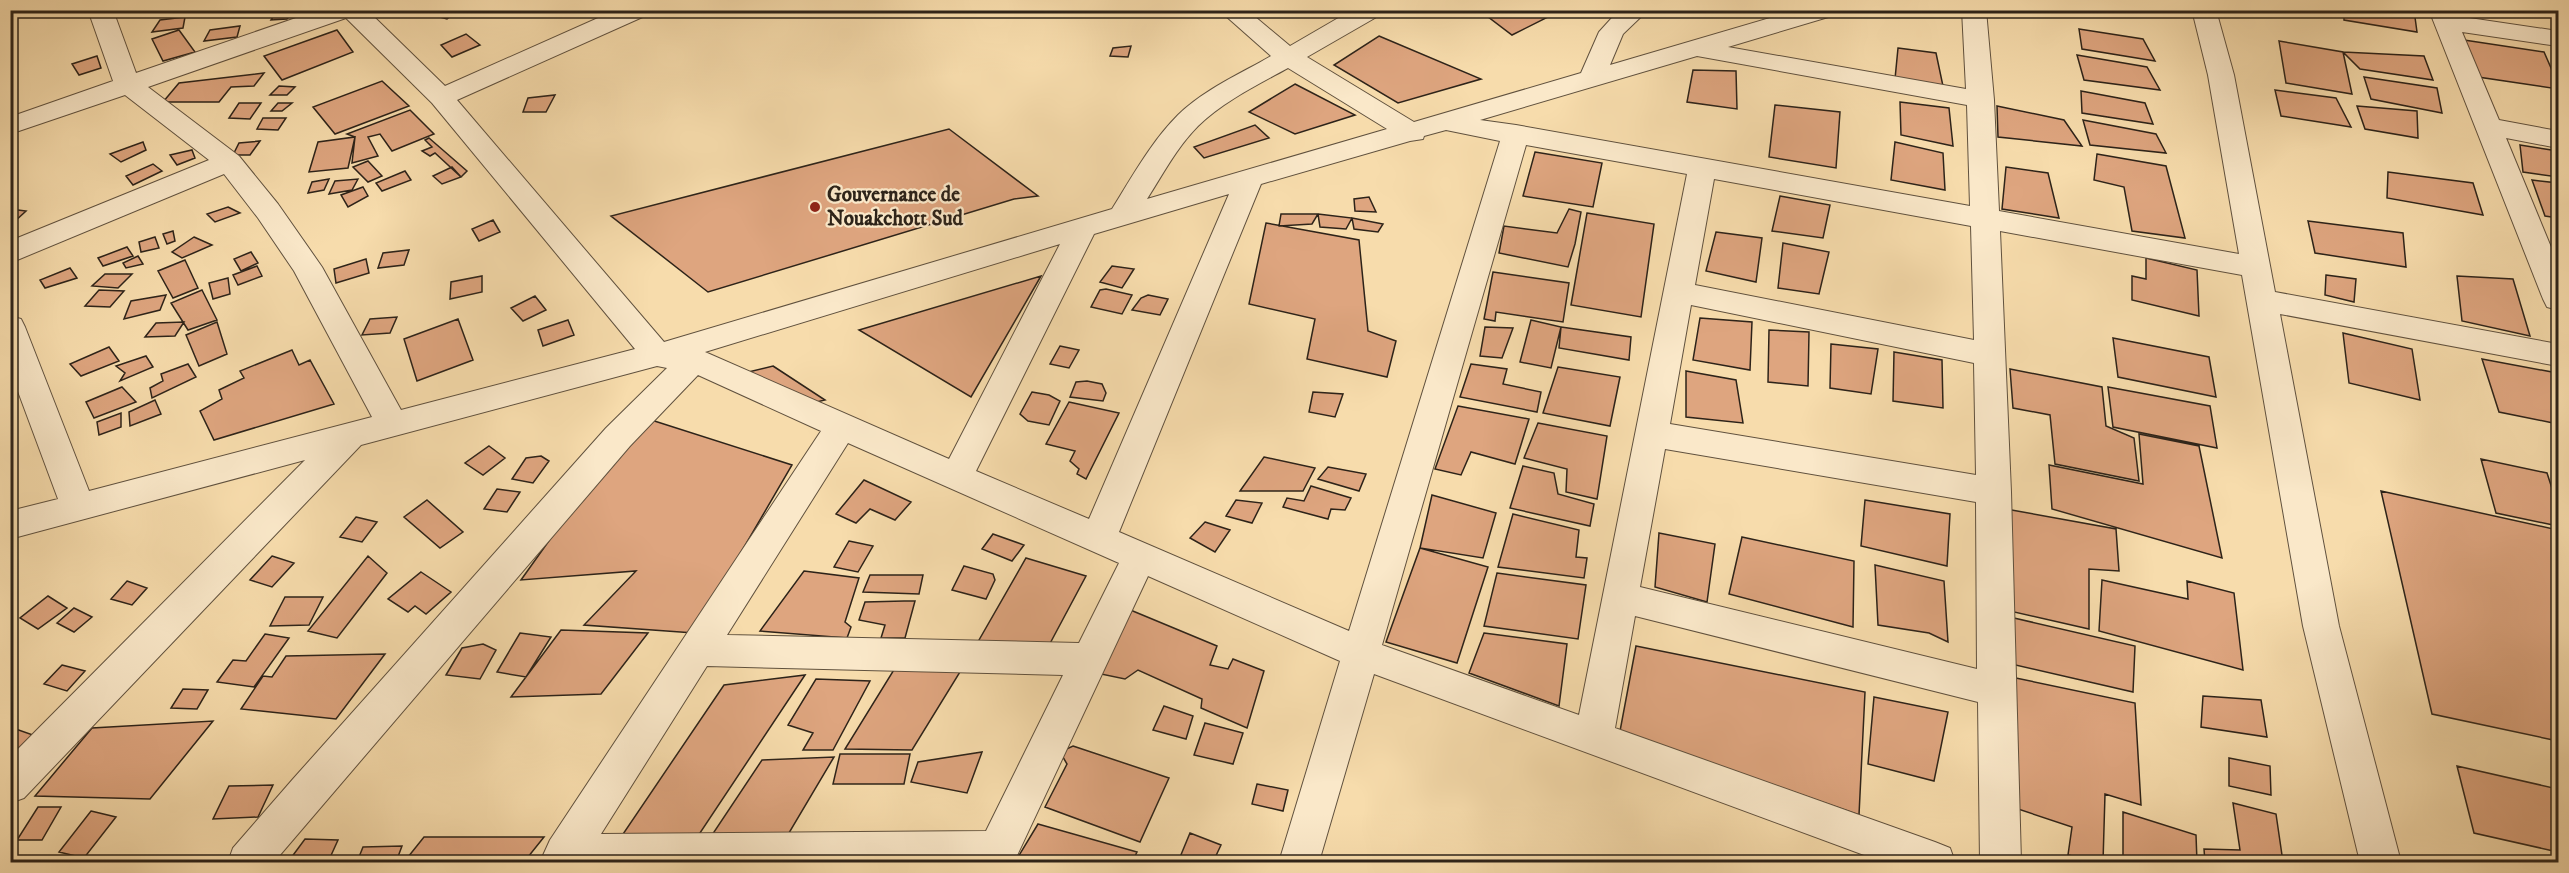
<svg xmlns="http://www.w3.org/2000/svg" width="2569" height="873" viewBox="0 0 2569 873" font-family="'IM FELL DW Pica',serif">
	<rect width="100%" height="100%" fill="#f7dcac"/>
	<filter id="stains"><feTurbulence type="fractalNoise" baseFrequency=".00333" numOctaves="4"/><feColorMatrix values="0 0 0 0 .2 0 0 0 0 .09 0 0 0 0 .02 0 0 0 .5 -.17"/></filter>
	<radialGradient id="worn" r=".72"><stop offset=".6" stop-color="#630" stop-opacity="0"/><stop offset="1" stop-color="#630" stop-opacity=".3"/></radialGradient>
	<path fill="#dea57f" stroke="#2d2319" stroke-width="1.5" d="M414 10H458L447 19Z
		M1479 10H1540L1550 16 1512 35Z
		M2344 10H2414L2417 32 2344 20Z
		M276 12H293L287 19 271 20Z
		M185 17 183 28 152 32 160 20Z
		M240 26 237 37 204 41 210 30Z
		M2079 29 2143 39 2155 61 2082 49Z
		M179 30 195 52 163 61 152 39Z
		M337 30 353 52 282 80 264 56Z
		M466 34 480 45 452 57 441 45Z
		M1379 36 1481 79 1398 103 1334 65Z
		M2464 40 2544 52 2558 84V89L2478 77Z
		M2279 41 2343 52 2352 94 2286 83Z
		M1131 46 1128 57 1110 56 1113 48Z
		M1898 48 1936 53 1943 86 1895 79Z
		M2343 52 2424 56 2433 80 2360 69Z
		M2077 55 2147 67 2160 90 2084 80Z
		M97 56 101 68 79 75 72 64Z
		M1693 70 1736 71 1737 109 1687 102Z
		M264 73 254 86 231 87 219 102H163L179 83Z
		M2364 77 2437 88 2442 113 2371 99Z
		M382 81 409 106 335 134 313 107Z
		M1295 84 1355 115 1295 134 1249 112Z
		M279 86 295 87 287 95H270Z
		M2275 90 2336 98 2351 127 2281 116Z
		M2081 91 2145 103 2153 124 2082 113Z
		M555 95 546 112H523L528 98Z
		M1900 102 1949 108 1953 146 1901 135Z
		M239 103H261L250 119 229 118Z
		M278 103H292L282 111H271Z
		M1775 105 1840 112 1836 168 1769 157Z
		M1997 106 2064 120 2082 146 1998 137Z
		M2357 106 2417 111 2418 138 2365 129Z
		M410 110 434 134 392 151 380 134 368 137 378 156 352 163 355 137 347 134Z
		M263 118H286L278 130 257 129Z
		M2083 120 2156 134 2166 153 2090 145Z
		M1255 125 1269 138 1204 158 1194 147Z
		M949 129 1038 196 1014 199 708 292 611 216Z
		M355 137 348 168 309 172 318 142Z
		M429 138 467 171 461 177 435 153 430 156 422 151 432 147 425 140Z
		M260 141 250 155H233L239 143Z
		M143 142 146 150 121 162 110 154Z
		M1895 142 1943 153 1945 190 1891 180Z
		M2520 145 2558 151V177L2523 172Z
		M192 150 195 158 177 165 170 155Z
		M1535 152 1602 163 1593 207 1523 196Z
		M2097 154 2166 166 2185 238 2132 231 2124 187 2094 180Z
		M368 161 382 176 368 182 353 167Z
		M153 164 162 171 133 185 126 176Z
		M452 167 461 177 442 184 433 176Z
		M2006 167 2048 173 2059 218 2002 209Z
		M405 171 411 180 382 191 376 183Z
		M2388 172 2473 183 2483 215 2387 198Z
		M329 179 324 190 308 193 312 182Z
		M358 179 352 190 329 194 335 181Z
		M2532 180 2558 183V218L2545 216Z
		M363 187 368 196 348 207 341 195Z
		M1780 196 1830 205 1823 238 1772 231Z
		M1369 197 1376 212 1355 211 1354 199Z
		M228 207 240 213 215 222 207 214Z
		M10 209 26 211 14 222H10Z
		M1569 209 1581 212 1575 244 1568 267 1499 253 1504 226 1557 233Z
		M1587 213 1654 224 1641 317 1571 305Z
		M1281 214H1318L1312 224 1279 226Z
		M1318 214 1352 218 1346 229 1320 227Z
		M1352 218 1383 224 1378 232 1354 229Z
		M493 220 500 232 479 241 472 229Z
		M2308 221 2403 233 2406 267 2315 253Z
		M1266 223 1359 240 1368 331 1396 341 1387 377 1307 359 1315 319 1249 304Z
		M173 231 175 241 167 244 163 234Z
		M1716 232 1762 238 1756 282 1706 271Z
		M155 237 159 248 141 252 139 242Z
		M194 237 212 245 182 258 172 252Z
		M1783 243 1829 252 1819 294 1778 288Z
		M127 247 133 256 103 266 98 258Z
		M409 250 404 265 378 268 383 253Z
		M251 252 258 263 241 271 234 259Z
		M138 256 143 264 126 268 123 263Z
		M2146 258 2197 270 2199 316 2132 300V276L2146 279Z
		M366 259 369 273 336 283 334 269Z
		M185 260 198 288 173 298 158 271Z
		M257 266 262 276 238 285 233 275Z
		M1112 266 1134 269 1122 288 1100 282Z
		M70 268 77 278 45 288 40 280Z
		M1493 272 1569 283 1563 322 1496 312 1495 321 1484 319Z
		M105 274H132L118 288 92 286Z
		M2326 275 2356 279 2354 302 2325 295Z
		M482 276V292L450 299 451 282Z
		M1041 276 971 397 859 330Z
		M2457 276 2513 279 2530 336 2462 321Z
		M228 278 230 294 213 299 209 283Z
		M1106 289 1132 295 1122 314 1091 307 1100 290Z
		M99 290 124 291 110 307 85 306Z
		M202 290 217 320 188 330 171 303Z
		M166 295 160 310 124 319 131 301Z
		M1148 295 1168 299 1160 315 1132 310 1141 298Z
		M535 296 546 310 523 321 511 308Z
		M397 317 390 333 362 335 370 319Z
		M1700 318 1752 322 1750 370 1693 360Z
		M458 319 473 360 417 381 404 339Z
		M568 320 574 335 543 346 538 330Z
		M1531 320 1561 327 1551 368 1520 362Z
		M184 322 175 336 145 337 156 323Z
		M217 322 227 354 199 366 186 335Z
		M1485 327 1513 328 1502 358 1480 356Z
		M1561 327 1631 337 1629 360 1559 348Z
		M1769 330 1809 332 1808 386 1768 382Z
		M2343 333 2412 349 2420 400 2349 383Z
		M2113 338 2209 357 2216 397 2118 377Z
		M1831 344 1878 349 1871 394 1830 388Z
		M1060 346 1079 350 1069 368 1050 364Z
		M109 347 119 361 81 376 70 364Z
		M292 350 299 365 310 360 334 404 214 440 200 411 222 399 219 390 244 378 240 371Z
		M1894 352 1942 360 1943 408 1893 401Z
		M146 356 153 367 120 381 125 373 116 366Z
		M2482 359 2552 372 2558 392V424L2499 412Z
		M188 364 196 377 152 398 150 388 163 381 161 374Z
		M1471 364 1507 369 1503 384 1541 392 1537 412 1460 397Z
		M773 366 825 400 800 406 744 373Z
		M1558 367 1620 377 1610 426 1543 413Z
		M2010 369 2102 387 2106 426 2134 438 2139 481 2055 464 2050 415 2013 408Z
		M1686 371 1736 380 1743 423 1686 417Z
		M1087 381 1102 384 1106 393 1103 401 1070 397 1076 382Z
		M122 387 136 402 94 418 86 402Z
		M2108 387 2210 406 2217 448 2113 427Z
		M1032 392 1049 395 1060 401 1049 425 1028 421 1020 414Z
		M1313 392 1343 394 1335 417 1309 412Z
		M155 400 161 414 130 426 129 412Z
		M1069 402 1119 413 1086 479 1077 474 1079 469 1070 461 1075 451 1046 444Z
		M1458 406 1529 419 1515 464 1471 452 1461 475 1435 469Z
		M121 413V427L99 435 97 422Z
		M645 418 792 465 694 633 584 625 636 571 521 580 593 479Z
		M1538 423 1607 436 1597 499 1566 492 1567 469 1524 458Z
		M2139 434 2199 446 2222 558 2052 509 2049 465 2143 484Z
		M489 446 505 458 483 475 465 463Z
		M541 456 549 461 533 483 512 479 526 458Z
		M1264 457 1315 468 1303 491H1240Z
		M2481 459 2547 473 2558 507V526L2496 513Z
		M1523 466 1554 473 1558 494 1594 504 1590 526 1510 508Z
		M1328 467 1366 474 1359 491 1318 479Z
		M864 480 911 502 895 520 870 509 856 523 836 514Z
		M1311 486 1351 498 1345 510 1331 509 1328 519 1283 507 1287 498 1304 501Z
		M497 489 520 492 507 512 484 509Z
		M2381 491 2558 530V741L2432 714Z
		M1432 495 1496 513 1483 558 1420 548Z
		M427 500 463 532 440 548 404 517Z
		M1236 500 1262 503 1252 523 1226 516Z
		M1865 500 1950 514 1947 566 1861 546Z
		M2006 509 2116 529 2119 571 2089 569V629L2014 612Z
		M1513 514 1579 530 1576 557 1587 558 1584 578 1498 567Z
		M356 517 377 522 362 542 340 537Z
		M1205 522 1230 530 1215 552 1190 538Z
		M1659 533 1715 544 1707 602 1655 587Z
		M993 534 1024 545 1012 561 982 549Z
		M1742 537 1854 561 1853 627 1729 594Z
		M849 541 873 546 858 572 834 567Z
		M1420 548 1488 567 1457 663 1386 642Z
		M272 556 294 563 272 587 250 580Z
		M368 556 387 573 337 638 308 631Z
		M1026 558 1086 576 1047 649 975 647Z
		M1875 565 1944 581 1948 642 1929 633 1878 625Z
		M964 566 993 574 995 580 986 599 952 590Z
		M804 571 859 578 845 622 851 627 847 638 760 631Z
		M421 572 451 592 426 614 415 606 408 612 388 599Z
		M1497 573 1586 585 1578 639 1484 626Z
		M870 575H923L919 594 863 592Z
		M2102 580 2188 599 2187 581 2234 593 2243 670 2099 631Z
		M127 581 147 588 132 605 111 599Z
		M48 596 67 608 38 629 20 618Z
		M285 597H323L309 625 270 626Z
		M904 601H915L905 638H881L885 625 859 620 865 602Z
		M74 608 92 617 74 632 57 623Z
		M1128 609 1217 646 1210 665 1228 669 1233 659 1264 671 1247 728 1201 708 1202 699 1138 670 1125 679 1101 674Z
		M2014 618 2135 646 2133 692 2011 664Z
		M561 630 648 633 601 694 511 697Z
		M520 633 551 637 526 677 497 672Z
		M1484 633 1567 644 1559 706 1469 673Z
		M265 634 289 638 254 687 217 682 233 660 246 661Z
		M483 644 496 650 480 679 446 675 462 648Z
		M1636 646 1865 692 1859 815 1620 731Z
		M385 654 336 719 241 709 263 676 272 677 286 656Z
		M62 665 85 671 67 691 44 684Z
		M895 668 960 672 912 750 845 749Z
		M805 675 694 842 621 837 724 685Z
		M2011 677 2135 703 2141 805 2105 794 2103 862 2068 855 2072 827 2018 809Z
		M816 679 870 681 833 750H803L813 733 788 725Z
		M183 689 208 690 197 709 171 708Z
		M2203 696 2261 700 2267 737 2201 727Z
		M1874 697 1948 712 1934 781 1868 764Z
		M1164 706 1193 716 1186 739 1153 730Z
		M213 721 150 799 35 796 92 728Z
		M1205 723 1243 733 1233 764 1194 755Z
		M10 727 33 735 10 759Z
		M1073 746 1169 778 1140 842 1045 807 1067 764 1060 752Z
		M982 752 967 793 911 782 918 762Z
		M840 754H910L904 784H833Z
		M834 757 786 838 712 835 762 760Z
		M2229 758 2270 766 2271 795 2229 786Z
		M2457 766 2558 789V852L2474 833Z
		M1257 784 1288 790 1283 811 1252 804Z
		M273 785 258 817 213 819 229 786Z
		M2233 803 2276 814 2283 862H2205L2204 849 2240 850Z
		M38 807H61L42 840H17Z
		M91 811 116 817 84 858 59 852Z
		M2123 812 2196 835 2197 862H2123Z
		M1038 824 1137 852 1132 862H1015Z
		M1190 833 1221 845 1213 862H1178Z
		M424 837H544L524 862H404Z
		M305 839 338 840 328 862H288Z
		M402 846 396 862H357L363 847Z
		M199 861 198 862H82Z"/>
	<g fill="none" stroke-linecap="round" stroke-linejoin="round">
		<g stroke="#60513e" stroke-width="2">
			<path id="minor" d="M88 10H113L136 73 319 10H367L445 86 616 10H650L647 15 457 100 664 342 1112 209C1132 177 1151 142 1178 115 1205 89 1240 74 1271 56L1219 10H1247L1290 46 1352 10H1383L1380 15 1307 57 1414 122 1581 73 1599 32 1619 10H1648L1623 34 1610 65 1797 10H1838L1835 15 1728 47 1966 89 1962 10H1986L1994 100 1999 211 2239 254 2208 75 2192 10H2216L2234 75 2275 292 2558 344V366L2280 314 2339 626 2401 862H2360L2303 626 2242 275 2000 231 2011 492 2021 862H1980L1978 702 1635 616 1615 728 1935 842 1950 848 1955 862H1883L1374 674 1319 862H1279L1340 661 1148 576 1014 862H540L550 840 821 431 698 375 630 446 274 862H228L233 848 293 779 606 428 667 368 657 366 361 445 24 798 10 803V757L305 460 10 539V511L58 499 10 370V316L21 319 25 327 89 491 372 417 294 271 258 218 224 174 10 263V241L209 160 125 95 10 134V117L113 81ZM346 18 432 103 635 349 401 410 322 267 278 204 239 156 148 87ZM1697 56 1967 105 1970 206 1516 125 1480 120ZM1288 68 1387 129 1147 199C1163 174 1177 147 1198 126 1224 101 1257 85 1288 68ZM1446 130 1500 141 1349 631 1119 532 1261 184 1410 141 1423 139 1424 136ZM1526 145 1687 174 1579 715 1382 645ZM1714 179 1971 226 1974 340 1695 285ZM1229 194 1089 519 976 471 1094 234ZM1060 244 949 459 705 352ZM1691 305 1974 363 1976 475 1670 424ZM848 443 1119 563 1079 643 727 635ZM1665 449 1976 502 1977 669 1640 587ZM707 666 1063 675 986 831 601 834Z
				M2429 10H2454L2456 16 2558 31V46L2462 32 2499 120 2558 131V148L2506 138 2558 264V310L2547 307 2543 299Z"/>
		</g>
		<use href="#minor" fill="#fae8c9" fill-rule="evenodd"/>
	</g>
	<circle fill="#8f2418" stroke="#fae8c9" stroke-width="2" cx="815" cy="207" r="6"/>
	<g text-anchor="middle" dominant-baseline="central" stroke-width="4.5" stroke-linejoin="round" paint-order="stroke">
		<g font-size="21" font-weight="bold" fill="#2d2319" stroke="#fae8c9" text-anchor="start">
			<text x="827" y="195">Gouvernance de<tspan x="827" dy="24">Nouakchott Sud</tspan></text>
		</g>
	</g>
	<rect width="2569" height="873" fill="none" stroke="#f7dcac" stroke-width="36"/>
	<rect x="12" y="12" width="2545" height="849" fill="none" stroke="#2d2319" stroke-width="3"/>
	<rect x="18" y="18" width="2533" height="837" fill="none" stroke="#2d2319" stroke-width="1.5"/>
	<rect width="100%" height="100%" filter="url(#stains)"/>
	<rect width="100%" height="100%" fill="url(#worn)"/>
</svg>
